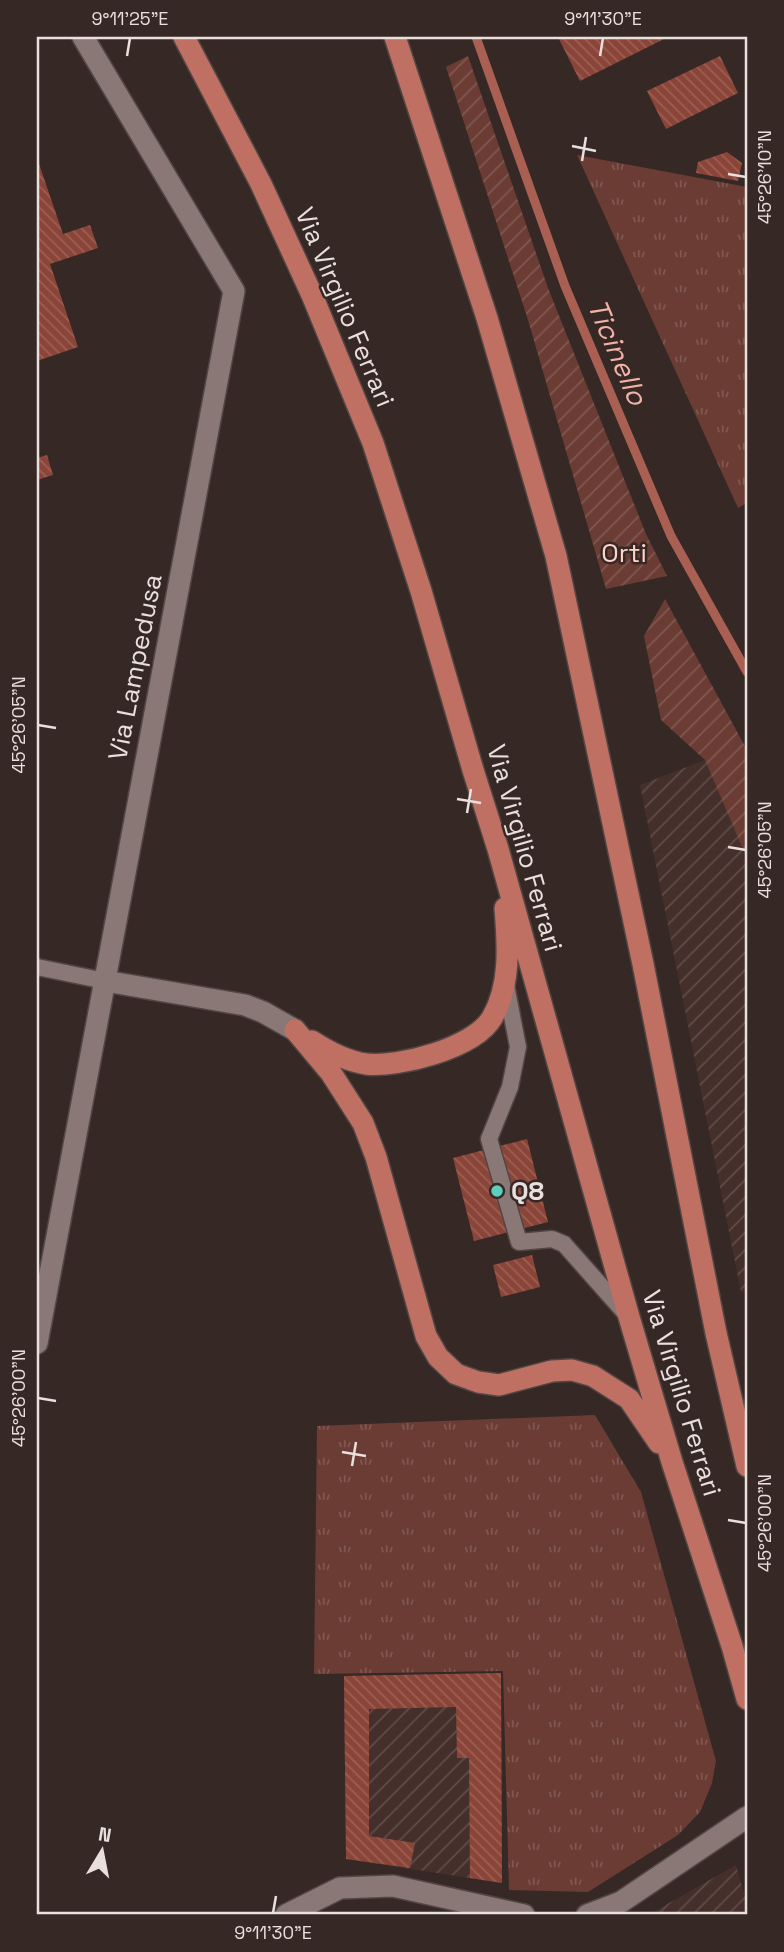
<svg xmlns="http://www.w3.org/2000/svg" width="784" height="1952" viewBox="0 0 784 1952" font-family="'Space Grotesk',sans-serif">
	<defs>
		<pattern id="industrial-furrows" width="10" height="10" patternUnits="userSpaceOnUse" patternTransform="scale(1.75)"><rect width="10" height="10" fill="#442f2b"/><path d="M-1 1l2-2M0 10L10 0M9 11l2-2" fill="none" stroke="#5f4d49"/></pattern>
		<pattern id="grass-tufts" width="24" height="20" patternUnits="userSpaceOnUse" patternTransform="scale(1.75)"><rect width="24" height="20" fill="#6a3c34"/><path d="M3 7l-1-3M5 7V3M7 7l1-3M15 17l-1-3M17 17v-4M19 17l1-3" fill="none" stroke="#7f5851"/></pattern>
		<pattern id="garden-furrows" width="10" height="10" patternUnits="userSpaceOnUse" patternTransform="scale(1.75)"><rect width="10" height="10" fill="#6a3c34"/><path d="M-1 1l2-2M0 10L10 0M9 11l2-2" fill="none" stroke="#7f5851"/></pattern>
		<pattern id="building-back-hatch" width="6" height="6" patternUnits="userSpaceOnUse" patternTransform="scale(1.75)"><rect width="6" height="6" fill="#8b4438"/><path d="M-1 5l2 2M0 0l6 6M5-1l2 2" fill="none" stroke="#9b5f54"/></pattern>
	</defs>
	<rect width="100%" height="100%" fill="#362825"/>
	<path fill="url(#industrial-furrows)" d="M705 760 747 859V1291L741 1292 640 785Z
		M501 1673 502 1883 346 1859 344 1676Z
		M736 1865 747 1904V1915H648Z"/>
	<path fill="url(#grass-tufts)" d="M577 155 747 187V503L738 508Z
		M595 1415 641 1492 716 1761 712 1783 700 1812 678 1835 588 1892 509 1890 503 1671 314 1674 317 1426Z"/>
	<path fill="url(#garden-furrows)" d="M468 56 548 288 646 534 667 576 606 589 528 320 446 67Z
		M665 599 747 750V859L705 760 661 720 644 636Z"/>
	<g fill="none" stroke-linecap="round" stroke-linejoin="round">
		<path stroke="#a95f52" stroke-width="9" d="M476 37 565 286 671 536 747 672"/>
	</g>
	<path fill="url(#building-back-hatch)" d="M558 37H668L580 81Z
		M720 56 738 93 666 129 647 91Z
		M727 152 742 163 738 181 696 173 698 162Z
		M37 158 63 234 90 225 98 248 50 264 78 347 37 361Z
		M47 455 53 475 37 480V458Z
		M527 1139 548 1222 474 1241 453 1158Z
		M532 1255 540 1287 501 1297 493 1265Z
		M501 1673 502 1883 470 1878 469 1758H457L456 1707 369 1709V1836L415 1843 410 1868 346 1859 344 1676Z"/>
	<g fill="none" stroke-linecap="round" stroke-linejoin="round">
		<g stroke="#524644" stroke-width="19">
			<path id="service" d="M37 967 105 981
				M506 985 518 1047 510 1087 489 1139 519 1242 552 1239 564 1244 626 1314"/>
		</g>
		<g stroke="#524644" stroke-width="24">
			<path id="minor" d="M105 981 245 1005 263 1012 295 1030
				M37 1343 234 291 83 37
				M286 1915 340 1888 393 1886 524 1915
				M587 1915 621 1902 747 1817"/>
		</g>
		<g stroke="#524644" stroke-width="24">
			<path id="primary" d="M184 37 261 184 312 295 373 443 421 591 473 770 498 849 629 1317 672 1462 732 1646 747 1699
				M395 37 487 318 556 556 643 964 716 1333 747 1466
				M295 1030 331 1073 363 1123 376 1157 426 1336 438 1357 456 1374 478 1382 499 1385 552 1371 572 1370 593 1376 629 1399 659 1443
				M312 1041C329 1052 346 1061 366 1064 398 1068 474 1048 492 1018 511 985 508 945 505 908"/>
		</g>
		<use href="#service" stroke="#897875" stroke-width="16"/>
		<use href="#minor" stroke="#897875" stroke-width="21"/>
		<use href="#primary" stroke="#c07063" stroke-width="21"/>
	</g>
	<path fill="none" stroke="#e9dfdd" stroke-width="2.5" d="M127 56 130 38M600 56 603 38M572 146 596 151M582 161 586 137M728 174 746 177M38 725 56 728M457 799 481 803M467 813 471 789M728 847 746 850M38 1398 56 1401M342 1452 366 1456M352 1466 356 1442M728 1520 746 1523M273 1913 276 1896"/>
	<circle fill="#5ccebb" stroke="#362825" stroke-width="2.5" cx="497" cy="1191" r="7"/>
	<g text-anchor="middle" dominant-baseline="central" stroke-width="5" stroke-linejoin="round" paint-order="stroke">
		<g font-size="26" fill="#e9dfdd" stroke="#362825">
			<text transform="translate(345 307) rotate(67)">Via Virgilio Ferrari</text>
			<text transform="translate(135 667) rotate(-79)">Via Lampedusa</text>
			<text transform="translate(525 848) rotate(74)">Via Virgilio Ferrari</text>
			<text transform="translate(682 1393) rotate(73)">Via Virgilio Ferrari</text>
		</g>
		<g font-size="26" fill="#ffd2ca" stroke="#362825">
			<text x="624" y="553">Orti</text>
		</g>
		<g font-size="26" font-weight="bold" fill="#e9dfdd" stroke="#362825" text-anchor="start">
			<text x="511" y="1191">Q8</text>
		</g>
		<g font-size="28" font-style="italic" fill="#f3b2a6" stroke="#362825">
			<text transform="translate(618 352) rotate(67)">Ticinello</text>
		</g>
	</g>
	<rect width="784" height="1952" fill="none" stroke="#362825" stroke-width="77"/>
	<g transform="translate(102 1851) rotate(10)" stroke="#362825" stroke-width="5" paint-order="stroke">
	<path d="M0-5L12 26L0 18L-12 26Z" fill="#e9dfdd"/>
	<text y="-10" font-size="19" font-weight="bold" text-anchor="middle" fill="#e9dfdd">N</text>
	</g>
	<rect x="38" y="38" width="708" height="1875" fill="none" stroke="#e9dfdd" stroke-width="2.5"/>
	<g font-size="18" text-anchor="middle" fill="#e9dfdd">
		<text x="130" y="25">9°11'25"E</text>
		<text x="603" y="25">9°11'30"E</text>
		<text transform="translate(765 177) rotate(-90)" y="6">45°26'10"N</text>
		<text transform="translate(19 725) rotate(-90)" y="6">45°26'05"N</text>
		<text transform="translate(765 850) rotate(-90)" y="6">45°26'05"N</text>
		<text transform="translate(19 1398) rotate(-90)" y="6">45°26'00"N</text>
		<text transform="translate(765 1523) rotate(-90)" y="6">45°26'00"N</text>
		<text x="273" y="1939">9°11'30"E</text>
	</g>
</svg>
